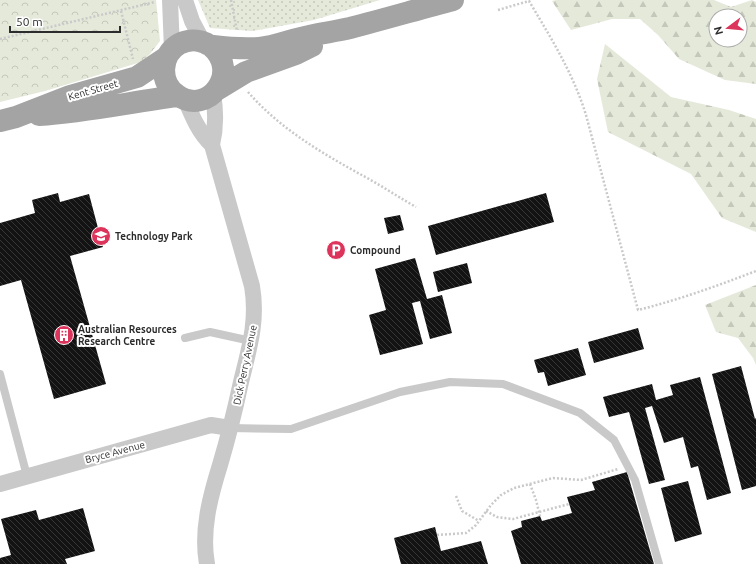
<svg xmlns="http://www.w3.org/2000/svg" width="756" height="564" viewBox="0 0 756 564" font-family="Ubuntu,sans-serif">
	<defs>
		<pattern id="grass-dots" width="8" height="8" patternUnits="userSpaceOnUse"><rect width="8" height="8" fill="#e4e9da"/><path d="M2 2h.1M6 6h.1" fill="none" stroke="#c4c8bb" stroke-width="1.8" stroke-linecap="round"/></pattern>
		<pattern id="forest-firs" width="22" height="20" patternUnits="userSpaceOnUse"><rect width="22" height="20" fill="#e4e9da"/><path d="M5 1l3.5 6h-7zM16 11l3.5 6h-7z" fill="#c4c8bb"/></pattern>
		<pattern id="park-crowns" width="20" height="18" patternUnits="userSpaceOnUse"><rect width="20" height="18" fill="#e4e9da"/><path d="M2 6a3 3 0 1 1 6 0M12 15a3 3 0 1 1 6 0" fill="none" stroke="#c4c8bb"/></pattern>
		<pattern id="building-back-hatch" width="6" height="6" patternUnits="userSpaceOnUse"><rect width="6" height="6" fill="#131313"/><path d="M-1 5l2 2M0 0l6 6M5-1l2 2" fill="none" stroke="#363636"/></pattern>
	</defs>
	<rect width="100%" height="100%" fill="#fff"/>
	<path fill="url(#grass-dots)" d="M198 0H380L314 20 252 31 210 28Z"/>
	<path fill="url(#forest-firs)" fill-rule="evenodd" d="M556 0H714L731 7 752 0 756 2V84L725 80 679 59 658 35 640 19H612L571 30 552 1ZM716 16H740V40H716Z
		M605 44 671 97 729 110 756 119V232L722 218 691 174 608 132 597 79Z
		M756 285V365L753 358 738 338 716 332 705 305Z"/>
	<path fill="url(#park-crowns)" d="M0 0H156L160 41 150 54 141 62 45 91 0 102Z"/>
	<path fill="url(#building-back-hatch)" d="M58 193 60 202 89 194 103 247 70 256 106 384 54 399 21 280 0 286V223L35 213 32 200Z
		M546 193 554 222 436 255 428 226Z
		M400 215 404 230 388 234 384 218Z
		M415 258 427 299 442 295 452 333 430 339 420 301 412 303 423 344 380 355 369 315 386 310 375 269Z
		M467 263 472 283 438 292 433 272Z
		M638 328 644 349 594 363 588 342Z
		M578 348 586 375 548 386 544 372 538 373 534 360Z
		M741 366 755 419 756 418V486L742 490 712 374Z
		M700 377 731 493 707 500 698 466 691 468 683 437 664 443 652 406 645 408 665 480 649 484 629 412 609 417 603 397 652 384 656 400 673 395 670 385Z
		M627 472 654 564H521L511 531 522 527 521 521 540 516 542 521 572 513 567 497 595 490 592 482Z
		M688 481 702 534 675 542 661 488Z
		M83 508 95 551 65 559 67 564H0V558L11 555 1 519 36 510 39 520Z
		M435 527 441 551 481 541 488 564H401L394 538Z"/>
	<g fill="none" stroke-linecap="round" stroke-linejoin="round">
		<path stroke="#c9c9c9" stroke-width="2.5" stroke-dasharray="2 2" stroke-linecap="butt" d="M231 0 237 31
			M498 10 529 1C551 38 573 73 586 115L638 310C678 300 717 286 756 271
			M121 11 133 59
			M0 39 155 2
			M248 92C281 130 325 155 369 179 385 188 400 198 416 207
			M530 484 536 500 540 516
			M456 496 462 511 479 521
			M486 511 497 517 513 519 569 504
			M437 535 466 533 476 525 491 505 501 495 514 488 553 478 581 480 618 469"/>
		<path stroke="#c9c9c9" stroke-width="8" d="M185 338 210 332 251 341
			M0 374 27 476
			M230 428 291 429 400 392 450 382 503 384 580 413 614 440 635 480 659 564"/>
		<path stroke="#c9c9c9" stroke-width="16" d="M170 0 172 50
			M185 0 192 21 203 42
			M185 99C192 116 199 133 212 145
			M0 484 211 425 230 428
			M207 564C201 531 210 497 220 465 228 438 235 410 241 382 249 349 258 321 252 286L212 145C216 128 216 111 213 94"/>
		<path stroke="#a4a4a4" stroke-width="22" d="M211 46C242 72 208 117 177 95 159 83 160 55 179 44 187 40 197 39 205 43 208 44 210 46 213 46 229 48 243 49 259 48 275 47 292 39 309 36 323 33 337 31 350 28 385 19 419 9 453 0
			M218 89 246 72 296 54 312 46
			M39 115C86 112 131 102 177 96
			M0 121 16 117 70 96 137 77 167 57"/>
	</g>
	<defs>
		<g id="university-disc" transform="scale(1)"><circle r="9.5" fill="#dc345b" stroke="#fff"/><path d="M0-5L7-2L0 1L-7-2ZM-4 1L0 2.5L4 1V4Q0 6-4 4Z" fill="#fff"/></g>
		<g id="parking-disc" transform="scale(1)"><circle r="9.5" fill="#dc345b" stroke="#fff"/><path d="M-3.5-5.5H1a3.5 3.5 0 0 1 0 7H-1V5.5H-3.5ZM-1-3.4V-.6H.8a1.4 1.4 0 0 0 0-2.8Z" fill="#fff"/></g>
		<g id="building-disc" transform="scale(1)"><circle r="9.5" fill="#dc345b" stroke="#fff"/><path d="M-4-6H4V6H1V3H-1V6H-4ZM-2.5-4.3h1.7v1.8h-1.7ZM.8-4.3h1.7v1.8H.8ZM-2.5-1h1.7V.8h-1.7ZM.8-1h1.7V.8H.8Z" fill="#fff"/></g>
	</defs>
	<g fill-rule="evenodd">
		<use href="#university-disc" x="101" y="236"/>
		<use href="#parking-disc" x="336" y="250"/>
		<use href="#building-disc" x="64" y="335"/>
	</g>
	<g text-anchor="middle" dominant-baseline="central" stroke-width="4" stroke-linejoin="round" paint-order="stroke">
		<g font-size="10" fill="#2c2c2c" stroke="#fff">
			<text transform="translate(93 90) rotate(-16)">Kent Street</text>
			<text transform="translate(245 365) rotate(-78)">Dick Perry Avenue</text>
			<text transform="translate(115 452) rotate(-15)">Bryce Avenue</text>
		</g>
		<g font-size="10" font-weight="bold" fill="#2c2c2c" stroke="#fff" text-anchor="start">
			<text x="115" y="236">Technology Park</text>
			<text x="350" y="250">Compound</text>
			<text x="78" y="329">Australian Resources<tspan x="78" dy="12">Research Centre</tspan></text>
		</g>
	</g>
	<g transform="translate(728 28) rotate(254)"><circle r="19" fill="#ffffff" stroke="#ababab"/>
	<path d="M0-3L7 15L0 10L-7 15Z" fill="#dc345b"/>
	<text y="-6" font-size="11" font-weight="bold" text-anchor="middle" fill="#2c2c2c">N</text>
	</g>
	<path d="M10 26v6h110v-6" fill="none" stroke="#2c2c2c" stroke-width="2"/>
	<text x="16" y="26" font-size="12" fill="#2c2c2c" stroke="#ffffff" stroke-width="3" paint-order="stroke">50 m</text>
</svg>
